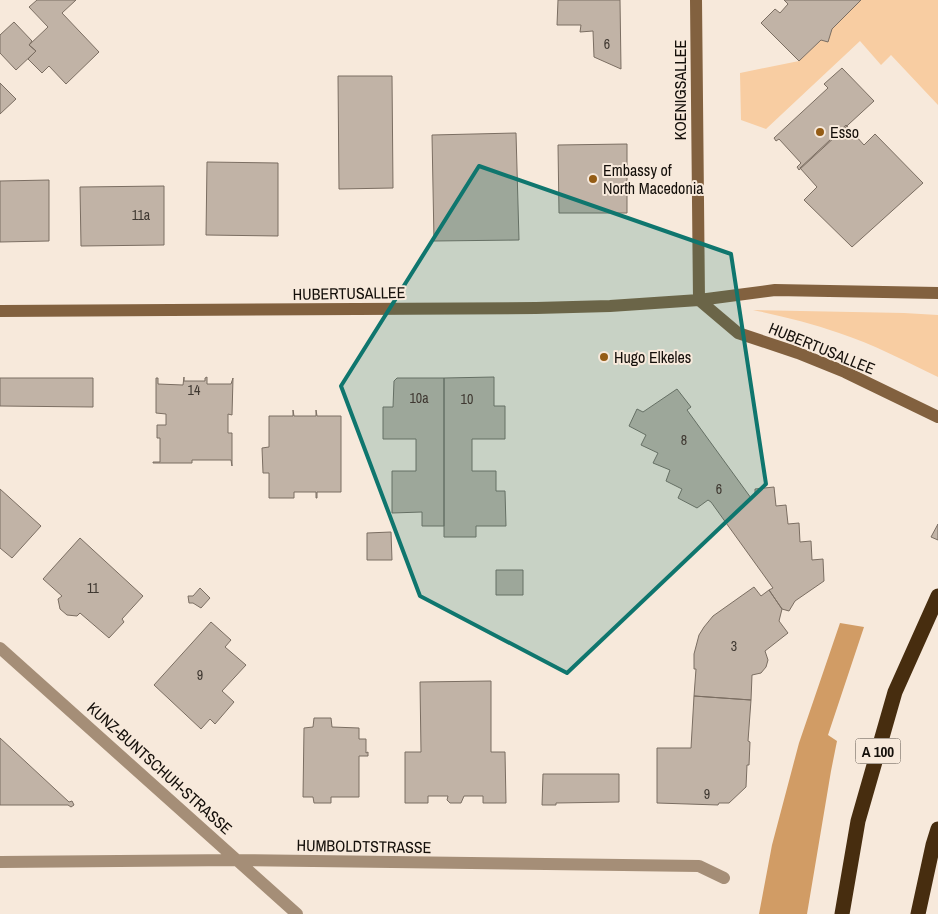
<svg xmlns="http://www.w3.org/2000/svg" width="938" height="914" viewBox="0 0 938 914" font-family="'Archivo Narrow',sans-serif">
	<rect width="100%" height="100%" fill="#f7e9db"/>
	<path fill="#f8cda2" d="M861 0H938V105L891 55 881 65 860 41 766 129 741 120 740 73 799 61 821 40 828 41 832 29Z
		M753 310 904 313 938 315V377C905 361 873 344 839 333 811 323 782 316 753 310Z"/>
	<path fill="#d19c65" d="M840 623 864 627 828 735 837 741 831 771 807 914H759L772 845 799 743Z"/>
	<path fill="#c1b3a6" stroke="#7b6e62" d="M37 0H76L62 13 99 52 66 84 49 66 42 73 28 59 36 51 29 45 48 27 29 7Z
		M558 0H620L621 69 594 57 593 31 580 32 581 25H557Z
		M784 0H861L832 29 828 42 821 40 799 61 761 23 775 9 780 13 788 4Z
		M14 22 32 41 29 45 36 51 16 70 0 53V35Z
		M842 68 874 101 799 170 797 167 801 163 779 139 776 141 774 138 828 88 824 84Z
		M338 76H392L393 188 339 189Z
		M0 83 16 99 0 114Z
		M846 125 864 145 875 134 923 183 852 247 804 200 817 187 800 168Z
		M516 133 519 240 434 241 432 135Z
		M627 144V213H559L558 145Z
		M207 162 278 163V236L206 235Z
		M49 180V241L0 242V181Z
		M164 186V245L81 246 80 187Z
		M184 377V381H205V378L207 377V384H231L233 378 232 415 228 414V433H232V466L231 460H192V463H153V462H160V438H157V425H166V414L156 413V378H158V384L183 385Z
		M494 377V406H505V439H472V471H496V491H505L506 526H476V537H444V378Z
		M0 378H93V407L0 406Z
		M397 378H444V526H422V512L392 513V471H416V439H383V407H393L394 381Z
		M677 389 691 407 687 410 751 498 755 495V489L774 487 776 506 786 505 788 524 799 523 800 542 811 541 812 560 823 559 824 581 795 601 789 611 782 609 769 590 773 588 711 502 708 500 697 508 678 498 682 489 666 481 670 470 653 463 658 453 641 445 646 435 629 426 637 409 643 412Z
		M293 410 294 416H316V410L317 416H341V492H317V498H316V492H294V498H269V473H263L262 448 269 447V416H293Z
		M0 489 41 526 12 558 0 548Z
		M938 524V540L931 537Z
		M391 532 392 560H367V533Z
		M80 538 143 596 122 619 124 622 109 638 80 613 77 616 67 615 60 609 58 599 62 596 43 579Z
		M496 570H523V595H496Z
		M754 587 761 596 769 590 782 609 779 621 788 633 765 651 768 660 766 667 761 673 752 675 751 700 694 696 696 669H694V654L699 635 704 627 713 616Z
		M200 588 210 598 201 608 193 603H189L188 596H193Z
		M211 622 231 640 225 647 246 665 222 691 234 702 215 724 210 719 201 729 154 685Z
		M491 681V752H505L506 803H483V796H464L461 803H450L447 800 448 796H428V803H405V752H421L420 682Z
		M694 696 751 700 748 741 750 742 749 765H747L746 787 729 803H719L718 805 657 803V748H691Z
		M314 718H331L332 727 359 728V739H366V753L368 752V756H359V797H331V803H314L313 797H303L304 728 313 727Z
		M0 738 69 802 72 801 74 805 71 807 68 805H0Z
		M543 774H619V802L556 803V805H542Z"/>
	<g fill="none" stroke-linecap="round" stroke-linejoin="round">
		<path stroke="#a58e77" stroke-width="12" d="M0 648 297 914
			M0 862 238 860 699 866 724 878"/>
		<path stroke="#82613f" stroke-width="12" d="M696 0 699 300
			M699 300 738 333 798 353 845 372 938 417
			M0 311 536 308 610 306 699 300 775 290 938 293"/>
		<path stroke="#472d0f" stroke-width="15" d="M842 914 858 821 895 692 938 596
			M918 914 933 845 938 829"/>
	</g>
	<path fill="#0f766e" fill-opacity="0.2" stroke="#0f766e" stroke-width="4" stroke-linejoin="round" d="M479 166 731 254 766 484 567 673 420 596 341 386Z"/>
	<g fill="#945c15" stroke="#f7e9db" stroke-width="2">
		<circle cx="820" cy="132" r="5"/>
		<circle cx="593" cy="179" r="5"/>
		<circle cx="604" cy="357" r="5"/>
	</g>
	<g text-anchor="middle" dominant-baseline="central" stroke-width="4" stroke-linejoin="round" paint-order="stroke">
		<g font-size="14" fill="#3f3831">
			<text x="607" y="44">6</text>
			<text x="141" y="215">11a</text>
			<text x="194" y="390">14</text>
			<text x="419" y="398">10a</text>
			<text x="467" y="399">10</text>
			<text x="684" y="440">8</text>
			<text x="719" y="489">6</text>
			<text x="93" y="588">11</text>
			<text x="734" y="646">3</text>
			<text x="200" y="675">9</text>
			<text x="707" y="794">9</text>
		</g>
		<rect fill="#f7e9db" stroke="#585049" stroke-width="1" x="855.5" y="738.5" width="45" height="25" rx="4"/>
		<g font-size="15" font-weight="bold" fill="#140f0a">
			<text x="878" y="751">A 100</text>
		</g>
		<g font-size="16" fill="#140f0a" stroke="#f7e9db">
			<text transform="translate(680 90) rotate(-90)">KOENIGSALLEE</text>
			<text transform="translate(349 293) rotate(-1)">HUBERTUSALLEE</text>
			<text transform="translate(822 348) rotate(22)">HUBERTUSALLEE</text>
			<text transform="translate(160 768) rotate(42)">KUNZ-BUNTSCHUH-STRASSE</text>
			<text transform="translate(364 846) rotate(1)">HUMBOLDTSTRASSE</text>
		</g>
		<g font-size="16" fill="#140f0a" stroke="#f7e9db" text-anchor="start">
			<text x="830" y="132">Esso</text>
			<text x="603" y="170">Embassy of<tspan x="603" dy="18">North Macedonia</tspan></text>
			<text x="614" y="357">Hugo Elkeles</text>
		</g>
	</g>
</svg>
